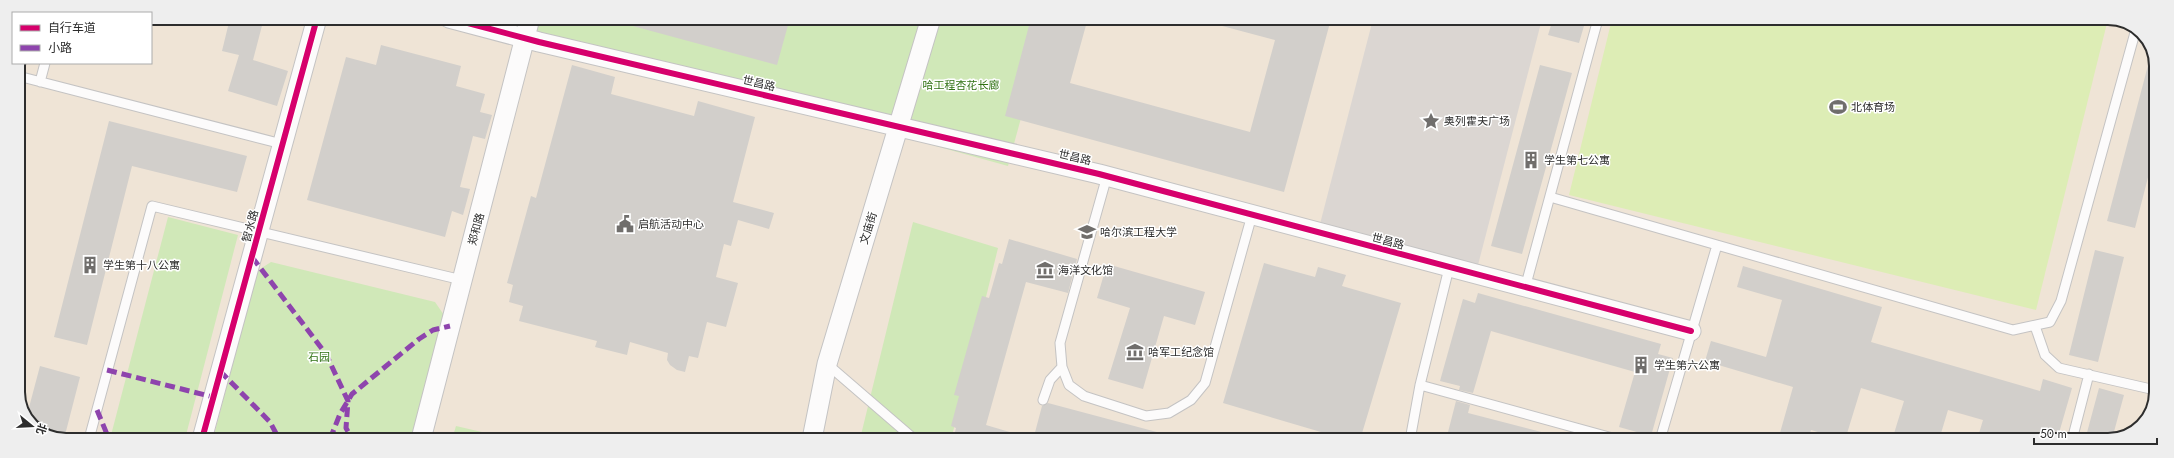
<svg xmlns="http://www.w3.org/2000/svg" width="2174" height="458" viewBox="0 0 2174 458" font-family="Jost,'Noto Sans SC',sans-serif">
	<rect width="100%" height="100%" fill="#ebe6e2"/>
	<path fill="#efe4d6" d="M151 18 2117 19 2142 32 2156 60 2155 401 2140 428 2108 440 57 439 32 426 18 398V66L19 63H151Z"/>
	<path fill="#d0e8b8" d="M472 18H1048L1008 166Z
		M168 217 238 235 185 439H110Z
		M913 222 998 248 951 440 860 439Z
		M271 262 435 302 444 315 411 439H213L257 271Z
		M456 426 512 439H452Z"/>
	<path fill="#ddedb5" d="M1612 19H2108L2036 310 1569 195Z"/>
	<path fill="#dbd6d2" d="M1373 19H1542L1478 265 1320 224Z"/>
	<path fill="#d2cfcb" d="M230 18H264L253 60 288 71 277 106 228 91 239 55 222 51Z
		M618 18H790L777 65 618 22Z
		M1031 18H1088L1070 83 1250 132 1275 40 1211 23 1212 18 1331 19 1284 192 1005 116Z
		M1553 19H1586L1579 43 1548 35Z
		M381 45 461 66 456 86 485 94 480 112 492 115 485 139 473 136 460 187 470 189 463 215 452 211 445 237 307 200 346 57 376 65Z
		M2151 54 2156 60 2155 150 2135 228 2107 221Z
		M572 65 615 77 611 94 694 116 698 101 755 117 733 202 774 213 769 229 738 220 731 246 724 244 716 277 738 283 726 327 707 322 698 358 689 356 685 372 677 370 670 365 667 360 668 353 630 342 627 355 595 347 597 341 519 321 523 306 509 302 513 285 507 283 531 196 536 198Z
		M1540 65 1572 73 1522 254 1491 246Z
		M109 121 247 156 237 192 132 166 87 345 54 337Z
		M1009 239 1077 259 1068 293 1026 282 986 425 1023 436 1022 440H953L956 428 951 426 959 396 954 395 982 296 989 298 999 263 1002 264Z
		M2095 250 2124 257 2098 362 2069 355Z
		M1264 263 1315 277 1318 267 1346 275 1342 286 1401 303 1360 440H1348L1223 403Z
		M1107 264 1205 292 1195 325 1164 316 1143 389 1108 379 1130 308 1097 298Z
		M1743 266 1882 307 1871 342 2040 391 2043 379 2072 388 2057 440H1977L1983 420 1948 410 1939 440H1892L1904 401 1861 388 1845 440 1811 430 1808 440H1778L1793 387 1705 361 1711 341 1766 357 1782 300 1737 287Z
		M1478 293 1661 344 1658 354 1673 358 1651 436 1619 427 1635 372 1491 331 1473 393 1459 390 1460 386 1440 381 1463 299 1475 303Z
		M40 366 80 377 64 439H57L32 426 27 415Z
		M2099 388 2124 395 2112 439 2085 440Z
		M1456 401 1470 405 1468 413 1553 435V440H1446Z
		M1048 403 1168 435 1167 440H1033L1042 406Z"/>
	<g fill="none" stroke-linecap="round" stroke-linejoin="round">
		<g stroke="#c4c3c3" stroke-width="11">
			<path id="lane" d="M18 76 282 144
				M40 82 45 63
				M1107 176 1060 343 1062 367 1069 385 1084 396 1146 416 1169 413 1191 400 1205 383 1252 215
				M1550 197 1717 245
				M1525 288 1598 19
				M2035 326 2045 355 2059 368 2155 390
				M827 364 914 439
				M1420 385 1620 440
				M1043 400 1050 380 1062 367
				M89 439 152 206 462 280
				M1410 440 1420 385 1449 268
				M1660 440 1717 245 2013 330 2050 322 2061 301 2136 29
				M2072 440 2089 374"/>
		</g>
		<g stroke="#c4c3c3" stroke-width="21">
			<path id="street" d="M449 18 539 42 1099 174 1691 331
				M202 439 317 18
				M421 439 530 18
				M812 439 827 364 931 18"/>
		</g>
		<use href="#lane" stroke="#fcfbfb" stroke-width="9"/>
		<use href="#street" stroke="#fcfbfb" stroke-width="19"/>
		<path stroke="#8e44ad" stroke-width="5" stroke-dasharray="10 5" stroke-linecap="butt" d="M252 257 326 354 348 401 346 428 352 439
			M107 370 213 397
			M220 371 270 422 279 439
			M97 410 109 439
			M330 439 340 414 352 394 419 339 433 330 450 326"/>
		<g stroke="#fff" stroke-width="8">
			<path id="cycleway" d="M449 18 539 42 1099 174 1691 331
				M202 439 317 18"/>
		</g>
		<use href="#cycleway" stroke="#d6006c" stroke-width="6"/>
	</g>
	<defs>
		<g id="stadium-bare" transform="scale(1.38)"><path d="M0-5a6.5 5 0 1 0 0 10a6.5 5 0 1 0 0-10ZM-3.5-1.8h7v3.6h-7Z" fill="#706e6c" stroke="#fff" stroke-width="2.5" paint-order="stroke"/></g>
		<g id="sight-bare" transform="scale(1.38)"><path d="M0-6L1.8-2.2L6-1.7L2.9 1.2L3.7 5.4L0 3.3L-3.7 5.4L-2.9 1.2L-6-1.7L-1.8-2.2Z" fill="#706e6c" stroke="#fff" stroke-width="2.5" paint-order="stroke"/></g>
		<g id="building-bare" transform="scale(1.38)"><path d="M-4-6H4V6H1V3H-1V6H-4ZM-2.5-4.3h1.7v1.8h-1.7ZM.8-4.3h1.7v1.8H.8ZM-2.5-1h1.7V.8h-1.7ZM.8-1h1.7V.8H.8Z" fill="#706e6c" stroke="#fff" stroke-width="2.5" paint-order="stroke"/></g>
		<g id="civic-bare" transform="scale(1.38)"><path d="M-.6-6.5H3V-4.5H.6V-3L4-1V1h2V6H-6V1h2V-1L-.6-3ZM-1.2 2.5V6h2.4V2.5Z" fill="#706e6c" stroke="#fff" stroke-width="2.5" paint-order="stroke"/></g>
		<g id="university-bare" transform="scale(1.38)"><path d="M0-5L7-2L0 1L-7-2ZM-4 1L0 2.5L4 1V4Q0 6-4 4Z" fill="#706e6c" stroke="#fff" stroke-width="2.5" paint-order="stroke"/></g>
		<g id="museum-bare" transform="scale(1.38)"><path d="M0-6L6-3V-2H-6V-3ZM-5-1h2V3h-2ZM-1-1h2V3h-2ZM3-1h2V3H3ZM-6 4H6V6H-6Z" fill="#706e6c" stroke="#fff" stroke-width="2.5" paint-order="stroke"/></g>
	</defs>
	<g fill-rule="evenodd">
		<use href="#stadium-bare" x="1838" y="107"/>
		<use href="#sight-bare" x="1431" y="121"/>
		<use href="#building-bare" x="1531" y="160"/>
		<use href="#civic-bare" x="625" y="224"/>
		<use href="#university-bare" x="1087" y="232"/>
		<use href="#building-bare" x="90" y="265"/>
		<use href="#museum-bare" x="1045" y="270"/>
		<use href="#museum-bare" x="1135" y="352"/>
		<use href="#building-bare" x="1641" y="365"/>
	</g>
	<g text-anchor="middle" dominant-baseline="central" stroke-width="3" stroke-linejoin="round" paint-order="stroke">
		<g font-size="11" fill="#2d2d2d" stroke="#fff">
			<text transform="translate(759 83) rotate(13)">世昌路</text>
			<text transform="translate(1075 157) rotate(13)">世昌路</text>
			<text transform="translate(250 226) rotate(-75)">智水路</text>
			<text transform="translate(868 228) rotate(-73)">文庙街</text>
			<text transform="translate(476 229) rotate(-75)">郑和路</text>
			<text transform="translate(1388 241) rotate(15)">世昌路</text>
		</g>
		<g font-size="11" fill="#307214" stroke="#fff">
			<text x="961" y="85">哈工程杏花长廊</text>
			<text x="319" y="357">石园</text>
		</g>
		<g font-size="11" fill="#2d2d2d" stroke="#fff" text-anchor="start">
			<text x="1851" y="107">北体育场</text>
			<text x="1444" y="121">奥列霍夫广场</text>
			<text x="1544" y="160">学生第七公寓</text>
			<text x="638" y="224">启航活动中心</text>
			<text x="1100" y="232">哈尔滨工程大学</text>
			<text x="103" y="265">学生第十八公寓</text>
			<text x="1058" y="270">海洋文化馆</text>
			<text x="1148" y="352">哈军工纪念馆</text>
			<text x="1654" y="365">学生第六公寓</text>
		</g>
	</g>
	<path d="M0 0H2174V458H0ZM66 25H2108A41 41 0 0 1 2149 66V392A41 41 0 0 1 2108 433H66A41 41 0 0 1 25 392V66A41 41 0 0 1 66 25Z" fill="#eee" fill-rule="evenodd"/>
	<path fill="none" stroke="#2d2d2d" stroke-width="2" d="M66 25H2108A41 41 0 0 1 2149 66V392A41 41 0 0 1 2108 433H66A41 41 0 0 1 25 392V66A41 41 0 0 1 66 25Z"/>
	<rect x="12" y="12" width="140" height="52" fill="#ffffff" stroke="#ababab"/>
	<rect x="20" y="25" width="20" height="6" fill="#d6006c" stroke="#ababab"/>
	<text x="48" y="32" font-size="12" fill="#2d2d2d">自行车道</text>
	<rect x="20" y="45" width="20" height="6" fill="#8e44ad" stroke="#ababab"/>
	<text x="48" y="52" font-size="12" fill="#2d2d2d">小路</text>
	<g transform="translate(32 426) rotate(108)" stroke="#ffffff" stroke-width="3" paint-order="stroke">
	<path d="M0-3L7 15L0 10L-7 15Z" fill="#2d2d2d"/>
	<text y="-6" font-size="11" font-weight="bold" text-anchor="middle" fill="#2d2d2d">北</text>
	</g>
	<path d="M2034 438v6h123v-6" fill="none" stroke="#2d2d2d" stroke-width="2"/>
	<text x="2040" y="438" font-size="12" fill="#2d2d2d" stroke="#ffffff" stroke-width="3" paint-order="stroke">50 m</text>
</svg>
